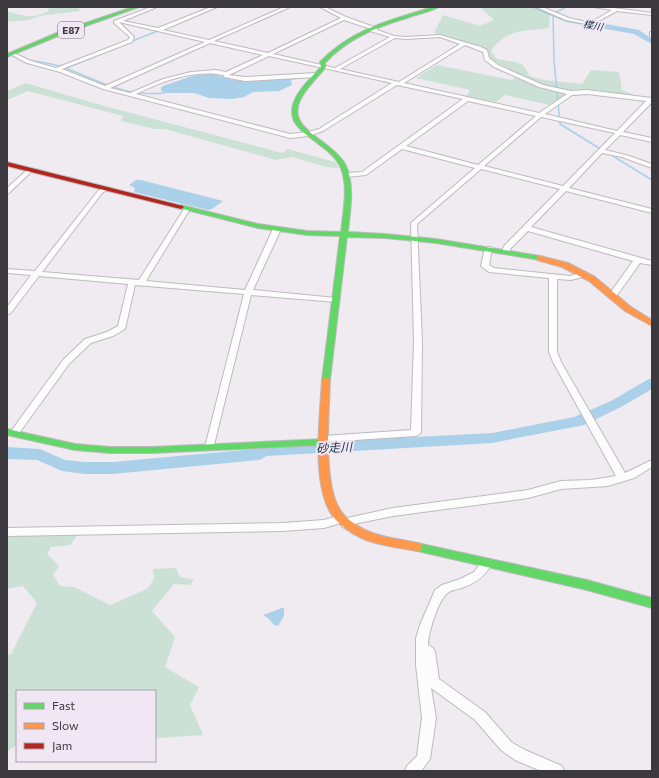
<svg xmlns="http://www.w3.org/2000/svg" width="659" height="778" viewBox="0 0 659 778" font-family="Commissioner,'Noto Sans JP',sans-serif">
	<rect width="100%" height="100%" fill="#f0eaf1"/>
	<path fill="#cce1d5" d="M57 7H78L80 11 40 16 28 20 7 22V11C10 13 29 17 33 16 38 16 44 13 49 11L48 9Z
		M480 7H531L550 14 549 28C525 31 505 29 491 51L497 59 515 62 523 65 530 76 544 80 582 84 591 70 619 72 622 90 639 97 600 92 570 91 550 105 505 95 496 102 466 96 470 90 416 78 437 65 511 80 519 76 488 57 485 50 448 36 434 33 443 15 480 26 494 20Z
		M26 83 97 104 282 153 288 149 335 162 339 168 327 167 292 157 276 160 165 129H155L121 121 123 116 28 91 7 100V91Z
		M79 533 70 545 51 547 47 554 59 566 53 575 60 586 74 587 110 605 147 589 154 579 153 569 176 568 180 577 194 580 190 585 174 584 152 611 175 637 165 667 199 687 190 705 203 735 158 738 155 739V691H17V745L7 752V655L11 654 37 603 23 586 7 589V536Z"/>
	<path fill="#aad1e9" d="M213 73 232 80H244L302 77V78L291 80 292 85 279 91 253 92 244 97 232 99 209 98 194 93H162L164 92 161 91V88L163 86 192 76Z
		M136 180H141L223 201 212 209 208 210 134 192 135 188 129 185Z
		M282 608H284V616L278 626 274 625 268 618 263 615Z"/>
	<g fill="none" stroke-linecap="round" stroke-linejoin="round">
		<path stroke="#aad1e9" stroke-width="1.5" d="M566 7 553 14 554 60 560 124 602 150
			M200 14 218 7
			M130 42 160 30
			M23 57 27 60C39 62 52 63 63 67 99 81 124 97 164 93
			M64 69 96 56
			M608 153 652 180"/>
		<path fill="#aad1e9" fill-rule="evenodd" d="M530 7H541L571 18 639 30 652 39V44L634 34 566 22Z
			M652 378V389L621 407 584 425 492 443 267 456 259 460 113 474H85L62 471 37 460 7 459V447L40 449 65 460 85 462H113L255 449 264 445 492 433 574 417 611 401 647 380Z"/>
		<g stroke="#bebabf" stroke-width="2">
			<path id="street" d="M151 7H157L123 21 158 28 211 7H217L163 30 209 40 284 7H290L214 41 268 53 341 18 320 7H325L346 17 377 28V30L394 36 406 37 440 35 481 47 487 50 489 58 498 65 543 85 571 91 587 90 652 98V102L623 132 652 138V142L620 135 605 150 626 155 652 164V168L622 157 602 153 569 188 652 209V213L566 191 531 227 652 261V265L640 263 615 298H612L608 296 633 261 528 231 510 249 509 253H503L502 251 504 246 560 189 481 169 417 224 422 342 421 433 416 436 324 442 321 441 319 439 321 437 324 436 411 430 414 342 411 223 475 168 402 149 366 175 347 177 344 175 347 173 362 172 463 99 397 85 323 131 309 136 290 138 103 89 60 72 27 63 12 55 16 54 31 61 56 68 128 40 130 37 114 23V21ZM344 20 371 29 370 31 390 37 335 68 273 54ZM119 22 205 42 105 86 62 69 132 42 134 37ZM440 37 460 44 399 82 340 69 395 38 406 39ZM210 43 263 55 226 72 216 70 191 72 163 79 130 93 110 88ZM465 45 483 52 485 60 494 67 539 87 567 94 539 113 404 83ZM269 56 392 83 319 129 308 132 290 134 136 94C162 81 194 69 224 75V77L245 81 316 77 319 75 316 73 245 77 229 75ZM587 94 646 101 617 131 545 114 572 95ZM468 101 536 116 478 165 406 146ZM541 117 615 133 563 186 484 166Z
				M536 7H542L569 18 590 23 612 10 594 7H606L652 13V15L617 11 591 25 566 20Z
				M650 32H652V38L650 37Z
				M27 170 32 171 9 193 7 194V188Z
				M105 187 108 189 102 193 42 272 139 280 184 209 187 207 190 209 146 281 245 290 273 229 277 227 281 229 253 290 336 298 340 300 336 302 251 295 213 449H207L205 447 244 294 135 285 125 329 113 336 91 343 69 364 17 436H11L9 434 63 360 85 339 107 332 118 326 128 284 39 276 10 314H7V307L31 275 7 273V269L35 271 98 191Z
				M485 247H491L492 249 489 265 494 268 570 276 583 272H586V276L571 280 557 279V352L561 362 625 473 652 460V467L634 478 608 486 561 489 528 498 393 516 354 524 346 528 342 527 341 523 324 528 283 531 7 536V528L283 523 324 520 342 515 347 518 393 508 528 490 561 481 591 480 616 476 553 362 549 352V278L489 272 481 266Z
				M486 560 490 561 492 564C485 575 477 583 464 587 460 589 454 589 449 592 439 597 428 633 428 645L433 648 435 652 439 679 485 712 511 742 525 750 562 766 564 771H541L515 760 501 750 475 720 431 688 436 718 430 759 421 771H405L407 766 417 756 422 718 416 665V638L420 625 435 590 442 585 460 579 474 572 482 561Z"/>
		</g>
		<g stroke="#bebabf" stroke-width="2">
			<path id="fast" d="M133 7H139L63 34 7 57V54L59 32Z
				M433 7H439C430 12 417 14 407 18 376 27 347 39 325 63L326 67C316 80 289 102 300 121 306 131 319 139 328 146 334 151 343 158 346 166 355 186 350 211 348 232L385 234 436 239 540 256 544 258 540 260 436 243 385 238 347 237 330 380 329 382H323L322 380 340 236 307 235 258 228 179 208 178 207 181 205 258 224 307 231 341 232C343 212 349 185 340 166 336 158 328 151 321 146 313 139 299 131 294 121 285 101 309 80 321 67L320 62C352 29 390 20 433 7Z
				M7 429 75 444 110 447H152L324 439 329 442 324 445 152 453H110L75 450 7 435Z
				M417 543 587 580 652 598V608L587 590 413 550 412 547 413 544Z"/>
		</g>
		<g stroke="#bebabf" stroke-width="2">
			<path id="slow" d="M537 256H540L568 263 595 277 631 307 652 320V326L625 311 589 281 562 267 537 260Z
				M326 377 330 380C329 412 323 481 339 508 345 519 358 527 370 532 386 539 405 539 421 544L422 547 421 550 417 551C401 548 382 546 366 540 352 534 336 524 329 510 312 477 320 416 322 380Z"/>
		</g>
		<g stroke="#bebabf" stroke-width="2">
			<path id="jam" d="M7 162 183 206 184 207 181 209 7 166Z"/>
		</g>
		<use href="#street" fill="#fdfcfd" fill-rule="evenodd"/>
		<use href="#fast" fill="#63d668" fill-rule="evenodd"/>
		<use href="#slow" fill="#ff974d" fill-rule="evenodd"/>
		<use href="#jam" fill="#b3261e" fill-rule="evenodd"/>
	</g>
	<g text-anchor="middle" dominant-baseline="central" stroke-width="4" stroke-linejoin="round" paint-order="stroke">
		<g font-size="10" font-style="italic" fill="#122e3c" stroke="#f1e7f4">
			<text transform="translate(593 25) rotate(10)">楪川</text>
		</g>
		<rect fill="#f1e7f4" stroke="#726d75" stroke-width="1" x="58" y="22" width="26" height="16" rx="3"/>
		<g font-size="10" font-weight="bold" fill="#3c393e">
			<text x="71" y="30">E87</text>
		</g>
		<g font-size="12" font-style="italic" fill="#122e3c" stroke="#f1e7f4">
			<text transform="translate(334 447) rotate(-3)">砂走川</text>
		</g>
	</g>
	<rect width="659" height="778" fill="none" stroke="#3c393e" stroke-width="16"/>
	<rect x="16" y="690" width="140" height="72" fill="#f1e7f4" stroke="#a9a1ab"/>
	<rect x="24" y="703" width="20" height="6" fill="#63d668" stroke="#a9a1ab"/>
	<text x="52" y="710" font-size="12" fill="#3c393e">Fast</text>
	<rect x="24" y="723" width="20" height="6" fill="#ff974d" stroke="#a9a1ab"/>
	<text x="52" y="730" font-size="12" fill="#3c393e">Slow</text>
	<rect x="24" y="743" width="20" height="6" fill="#b3261e" stroke="#a9a1ab"/>
	<text x="52" y="750" font-size="12" fill="#3c393e">Jam</text>
</svg>
